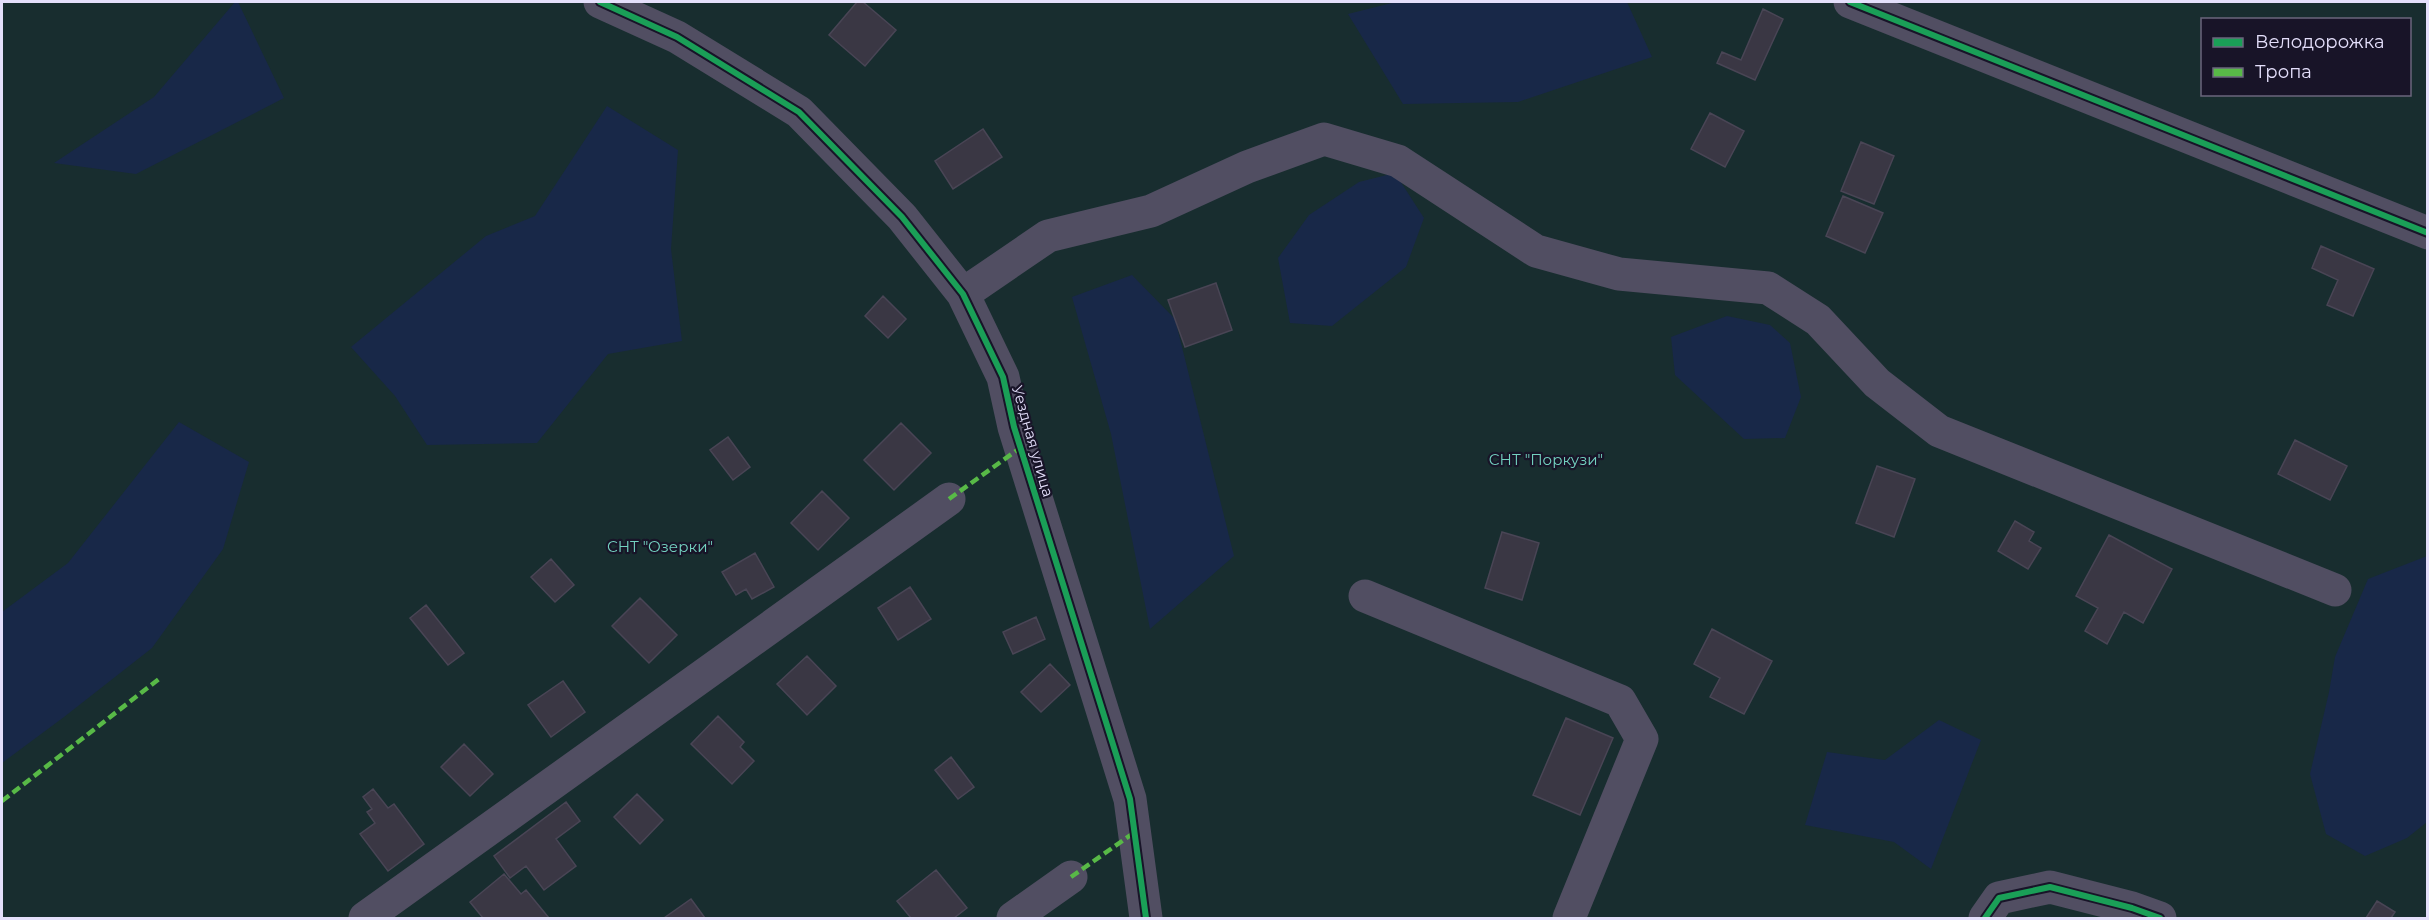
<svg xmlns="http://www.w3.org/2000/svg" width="2429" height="920" viewBox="0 0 2429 920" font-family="Montserrat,sans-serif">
	<rect width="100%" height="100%" fill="#1b1824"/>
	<path fill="#182d2f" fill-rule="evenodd" d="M2 2H2427V918H2ZM2202 20H2410V94H2202Z"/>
	<path fill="#182848" d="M235 2H238L284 98 136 174 54 163 154 97Z
		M1396 2H1627L1652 57 1518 102 1403 104 1348 14Z
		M607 106 678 150 671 249 682 341 608 354 537 443 427 445 395 396 351 347 486 236 535 216Z
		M1395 173 1424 218 1406 267 1332 326 1290 323 1278 258 1309 215 1359 182Z
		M1132 275 1175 319 1234 556 1150 629 1111 434 1072 297Z
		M1727 316 1770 325 1790 343 1801 397 1785 438 1744 439 1675 375 1671 337Z
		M179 422 249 462 223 549 152 648 64 717 2 763V612L68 563Z
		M2427 556V822L2407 838 2365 856 2326 834 2310 774 2329 692 2335 657 2368 579Z
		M1939 720 1981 740 1931 869 1894 842 1805 825 1827 752 1885 760Z"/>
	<path fill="#3a3744" stroke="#494555" stroke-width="1.5" d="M857 2H863L896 30 865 66 829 35Z
		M1763 9 1783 19 1755 80 1717 63 1722 52 1741 60Z
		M1710 113 1744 131 1725 167 1691 149Z
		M983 129 1002 157 953 189 935 161Z
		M1861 142 1894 156 1874 204 1841 191Z
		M1843 196 1883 213 1865 253 1826 236Z
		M2321 246 2374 269 2353 316 2327 305 2338 280 2312 268Z
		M1216 283 1232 330 1185 347 1168 300Z
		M883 296 906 319 888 338 865 316Z
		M901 423 931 453 894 490 864 460Z
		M728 437 750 467 733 480 710 450Z
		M2295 440 2347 466 2330 500 2278 474Z
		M1877 466 1915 479 1894 537 1856 523Z
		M822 491 849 518 818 550 791 523Z
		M2015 521 2034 532 2029 541 2041 548 2028 569 1998 551Z
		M1502 532 1539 543 1522 600 1485 588Z
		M2109 535 2172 569 2143 623 2124 612 2107 644 2085 631 2098 608 2076 596Z
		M755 553 774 587 752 599 746 589 736 595 722 572Z
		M551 559 574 585 555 602 531 577Z
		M910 587 931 619 898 640 878 608Z
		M640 598 677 635 649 663 612 626Z
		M426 605 464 653 448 665 410 618Z
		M1036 617 1045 639 1013 654 1003 632Z
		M1712 629 1772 661 1744 714 1710 697 1720 678 1694 664Z
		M807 656 836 686 807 715 777 684Z
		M1050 664 1070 685 1041 712 1021 692Z
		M563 681 585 712 551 737 528 705Z
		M718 716 744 742 740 747 754 761 732 784 691 744Z
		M1566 718 1613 738 1580 815 1533 795Z
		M464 744 493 774 470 796 441 767Z
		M951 757 974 787 958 799 935 770Z
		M373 789 388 808 394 804 424 844 388 871 360 834 375 823 367 812 372 809 363 797Z
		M637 794 663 820 640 844 614 817Z
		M566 802 580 821 556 839 576 866 544 890 526 866 510 878 494 856Z
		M936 870 967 908 954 918H911L897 901Z
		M504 874 521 894 526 890 549 918H483L470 902Z
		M691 899 705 918H664Z
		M2377 901 2395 912 2391 918H2366Z"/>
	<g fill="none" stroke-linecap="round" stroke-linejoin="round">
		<path stroke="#514e62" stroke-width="33" d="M600 2 677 37 799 112 902 217 963 294 1003 377 1014 427 1130 799 1146 918
			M1850 2 2428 233
			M963 294 1048 236 1151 211 1247 167 1324 139 1398 161 1536 251 1619 274 1768 288 1818 320 1877 383 1939 431 2335 590
			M1365 596 1620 701 1642 739 1569 918
			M365 918 949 499
			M1013 918 1071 877
			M1985 918 1999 898 2050 887 2132 908 2160 918"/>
		<path stroke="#58b947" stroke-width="4.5" stroke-dasharray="9 4.5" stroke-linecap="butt" d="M949 499 1020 448
			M2 801 159 679
			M1071 877 1135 832"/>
		<g stroke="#181428" stroke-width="10">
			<path id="cycleway" d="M600 2 677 37 799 112 902 217 963 294 1003 377 1014 427 1130 799 1146 918
				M1850 2 2428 233
				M1985 918 1999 898 2050 887 2132 908 2160 918"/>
		</g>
		<use href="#cycleway" stroke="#1a9f57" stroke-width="6"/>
	</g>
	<g text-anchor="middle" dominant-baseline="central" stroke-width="4.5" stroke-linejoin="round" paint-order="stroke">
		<g font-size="15" fill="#e4dffb" stroke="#181428">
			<text transform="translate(1033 441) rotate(74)">Уездная улица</text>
		</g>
		<g font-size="15" fill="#73d2c0" stroke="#181428">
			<text x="1546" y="459">СНТ "Поркузи"</text>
			<text x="660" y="546">СНТ "Озерки"</text>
		</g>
	</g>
	<rect width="2429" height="920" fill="none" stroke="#e4dffb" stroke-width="6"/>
	<rect x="2201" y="18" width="210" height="78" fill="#181428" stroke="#6a657c" stroke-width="1.5"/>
	<rect x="2213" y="38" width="30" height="9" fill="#1a9f57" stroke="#6a657c" stroke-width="1.5"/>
	<text x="2255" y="48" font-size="18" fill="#e4dffb">Велодорожка</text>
	<rect x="2213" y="68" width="30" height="9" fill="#58b947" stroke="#6a657c" stroke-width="1.5"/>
	<text x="2255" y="78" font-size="18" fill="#e4dffb">Тропа</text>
</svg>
